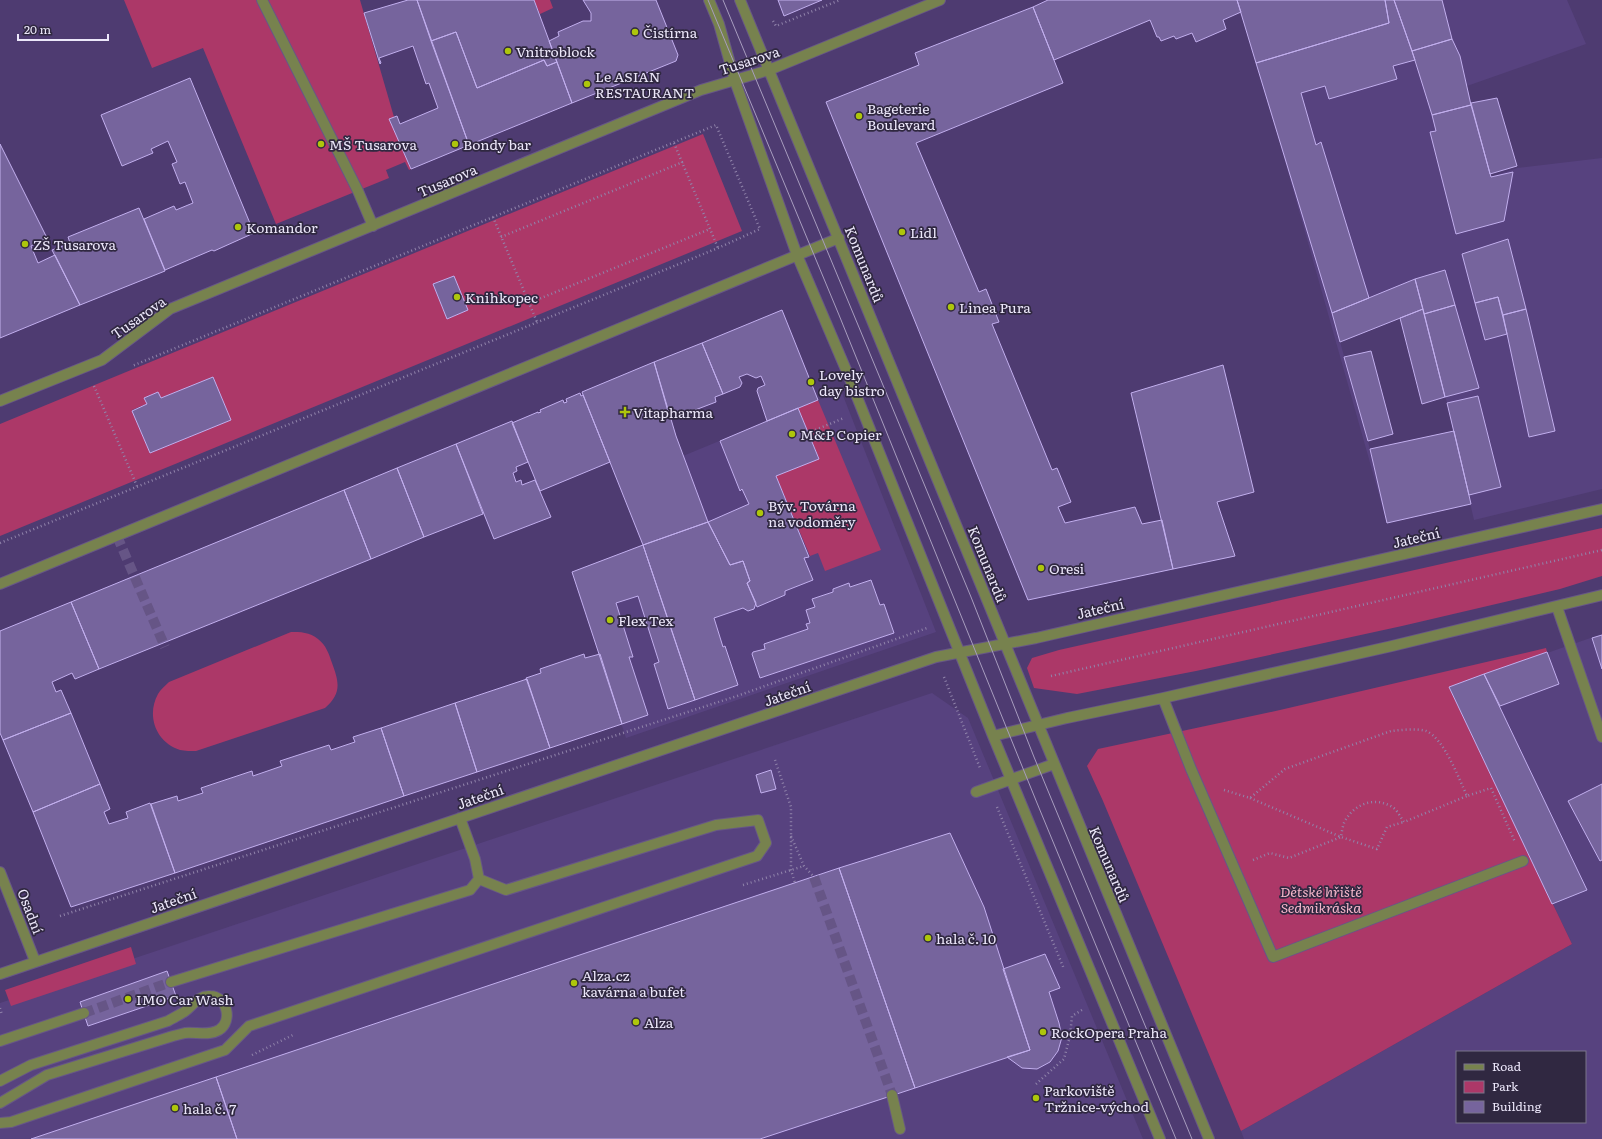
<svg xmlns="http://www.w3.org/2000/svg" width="1602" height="1139" viewBox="0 0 1602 1139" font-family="Literata,serif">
	<rect width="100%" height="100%" fill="#4e3b71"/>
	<path fill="#57427f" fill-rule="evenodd" d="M1237 0H1567L1586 44 1467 86 1491 177 1517 168 1602 158V489L1474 520 1447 403 1415 279 1332 313 1370 449 1387 523 1276 129Z
		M842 393 936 632 626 738 572 572 643 545 683 456 818 400Z
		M1602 634V1139H1244L1241 1131 1572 944 1449 687ZM1457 1052H1585V1122H1457Z
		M932 693 968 718 1143 1139H0V1003Z"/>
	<path fill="#ac3868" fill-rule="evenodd" d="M124 0H360L394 117 390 119 411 169 409 170 405 162 386 170 389 178 276 224 203 48 152 68Z
		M534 0H550L553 8 540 14Z
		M703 134 742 231 0 536V424ZM454 276 468 310 447 319 433 284ZM213 377 231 420 150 453 132 410 147 404 144 398 158 393 161 398Z
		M818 400 881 550 825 571 818 553 810 556 776 476 819 458 798 408Z
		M1602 528V576L1560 589 1402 626 1196 671 1077 694 1034 688 1027 668 1032 658 1059 650Z
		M291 632C300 632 310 632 318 639 326 645 329 654 332 663 339 682 342 693 325 708L196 751C191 751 185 751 180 750 156 742 146 716 158 694 160 690 165 686 169 682Z
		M1546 648 1547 652 1449 687 1572 944 1241 1131 1103 801 1087 766 1098 749 1280 710Z
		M131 947 136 964 11 1006 5 990Z"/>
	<path fill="#76649d" stroke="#c2afee" d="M408 0H417L469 145 411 169 389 119 397 116 400 124 438 108 429 83 426 84 413 46 379 58 381 63 380 64 364 13Z
		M417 0H534L557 62 547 66 544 60 477 88 456 32 431 41Z
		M583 0H656L678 55 676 61 572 103 549 41 559 36 558 32 583 21H591V13Z
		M778 0H822L784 16Z
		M1048 0H1237L1241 12 1223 20 1226 29 1196 42 1192 33 1176 39 1174 36 1161 41 1159 37H1157L1150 20 1054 60 1033 7Z
		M1237 0H1385L1389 23 1256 63Z
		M1385 0H1394L1415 60 1393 66 1397 79 1329 99 1325 86 1301 93 1316 145 1321 142 1369 298 1332 313 1256 63 1389 23Z
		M1394 0H1442L1452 39 1412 51Z
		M1033 7 1063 83 916 143 979 292 986 289 999 322 992 324 1052 470 1057 468 1071 502 1058 507 1065 523 1135 507 1142 524 1162 520 1173 569 1028 600 826 102 919 65 915 53Z
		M456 32 477 88 544 60 547 66 557 62 572 103 469 145 431 41Z
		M1452 39 1460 56 1471 105 1432 115 1412 51Z
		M190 78 254 233 214 251 212 250 165 270 144 219 174 206 176 210 193 203 185 182 180 184 172 164 177 162 168 141 151 149 153 153 122 166 101 115Z
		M1497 98 1517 166 1490 174 1471 103Z
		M1471 105 1491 177 1513 172 1504 221 1456 234 1430 132 1436 131 1432 115Z
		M0 144 47 238 31 246 38 263 55 255 80 305 0 338Z
		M139 208 165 271 80 305 52 250 70 243 68 237Z
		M1508 239 1526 309 1503 315 1498 297 1475 303 1462 254Z
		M1445 270 1455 305 1424 314 1415 279Z
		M454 276 468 310 447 319 433 284Z
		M1415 279 1423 309 1340 342 1332 313Z
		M1498 297 1507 334 1485 340 1475 303Z
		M1455 305 1479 388 1445 397 1424 314Z
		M1423 309 1445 397 1422 404 1400 318Z
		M1526 309 1555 431 1529 437 1503 315Z
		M782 310 818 400 767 421 757 391 758 388 765 385 761 376 756 378 747 374 739 377 742 383 740 387 723 394 702 343Z
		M702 343 723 394 715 397 716 402 682 415 681 411 669 415 654 362Z
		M1371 351 1393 434 1368 441 1344 357Z
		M654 362 676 436 708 522 643 545 582 392Z
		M1223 365 1254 492 1217 502 1235 556 1173 569 1131 393Z
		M213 377 231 420 150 453 132 411 147 404 144 398 158 392 161 398Z
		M580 393 581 396 583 395 610 462 540 491 512 423 538 412V413L541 412 540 410 563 400 564 403 567 402 566 399Z
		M1478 396 1501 487 1469 495 1447 403Z
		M798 408 819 459 776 476 809 557 804 558 813 580 785 591V595L757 607 747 583 750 581 743 561 730 565 708 522 749 504 742 489 740 491 720 441Z
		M512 421 528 462 516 467 517 471 513 473 516 482 521 480 522 485 535 480 551 517 494 539 456 444Z
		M1454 431 1471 504 1387 523 1370 449Z
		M456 444 483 514 424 537 397 468Z
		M397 468 424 537 371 559 344 490Z
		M344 490 371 559 99 669 71 602Z
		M708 522 730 565 743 561 750 581 747 583 756 603 754 609 748 611 743 608 714 618 723 647 725 646 738 685 695 700 643 545Z
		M643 545 695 700 668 709 654 664 659 662 638 596 616 603 633 657H629L648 715 622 724 572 572Z
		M871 580 880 605 884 604 894 633 760 678 752 654 753 652 765 649 764 644 808 629 806 624 810 623 806 610 815 607 812 599 833 592V589L849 583 850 587Z
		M71 602 99 669 75 679 72 673 52 682 56 692 61 690 71 713 3 740 0 733V631Z
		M1602 635V669L1592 638Z
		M1547 652 1559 684 1500 706 1484 674Z
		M584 654 585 658 600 654 622 724 550 748 526 678 541 673 540 669Z
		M1484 674 1587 890 1552 904 1449 687Z
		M527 679 550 748 477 772 455 703Z
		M455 703 477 772 404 796 381 728Z
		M71 713 100 784 33 812 3 740Z
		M381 728 404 796 175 873 151 804 177 796 178 801 203 793 201 788 252 771 253 776 282 766 280 761 329 745 331 750 355 742 353 737Z
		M771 770 776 789 761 793 756 775Z
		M100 784 110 809 104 812 109 824 128 818 126 812 150 803 175 873 71 907 33 812Z
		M1602 784V860L1600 861 1568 801Z
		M950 833 984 907 1030 1050 915 1088 839 868Z
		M839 868 915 1088 760 1139H237L216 1077Z
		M1045 954 1060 988 1049 992 1059 1023 1062 1037 1058 1051 1050 1062 1037 1069 1022 1068 1007 1057 1030 1050 1003 969Z
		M167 971 176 996 88 1026 80 1002Z
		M216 1077 237 1139H31Z"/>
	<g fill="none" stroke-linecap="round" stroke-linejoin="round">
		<path stroke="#665586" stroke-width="10" stroke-dasharray="10 5" stroke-linecap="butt" d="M117 536 165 647
			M814 877 892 1095
			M84 1013 171 982"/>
		<g stroke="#675787" stroke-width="12">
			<path id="minor" d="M262 0 358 191 373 226
				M709 0 719 24 735 81 797 255 847 372 993 736 1160 1139
				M740 0 1209 1139
				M0 401 102 360 170 309 701 90 769 70 940 0
				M0 584 839 238
				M1557 607 1602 737
				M1163 698 1191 769 1273 957 1523 861
				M993 736 1067 718 1163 698 1392 646 1602 595
				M976 792 1054 764
				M0 872 35 961
				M0 974 936 657 1036 638 1602 509
				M171 982 470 890 479 879 475 859 460 818
				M0 1041 84 1013
				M0 1081 31 1065 168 1021C173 1018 179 1015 184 1012 193 1006 198 995 210 996 227 996 233 1021 219 1030 209 1036 196 1032 185 1033 181 1034 177 1035 173 1036L47 1075 0 1103
				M892 1095 900 1129
				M0 1123 11 1122 225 1050 249 1026 757 856 766 843 758 820 716 825 506 890 479 879"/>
		</g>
		<path stroke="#9184ab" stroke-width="2.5" stroke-dasharray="1 3" stroke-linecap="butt" d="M773 21 776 26 840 0
			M674 143 718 248
			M493 217 537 322
			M501 237 683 162
			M529 303 710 229
			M94 386 137 486
			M808 433 844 418
			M0 543 718 248 760 229 716 125 132 366
			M1051 676 1602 550
			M944 677 980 768
			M775 760 791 807V870L795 883
			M1224 790 1250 798 1285 769 1391 731C1402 730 1415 728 1426 731 1444 738 1459 779 1467 796L1491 788 1515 842
			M1250 798 1341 837 1377 849 1387 827 1404 822
			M997 807 1064 969
			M791 836 804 866 814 877
			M1253 860 1270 853 1289 858 1341 837C1342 831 1343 823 1346 819 1357 802 1378 796 1395 809 1398 812 1401 818 1404 822L1467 796
			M743 885 804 866
			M60 916 737 696 927 628
			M0 1008 2 1015
			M252 1055 293 1035
			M1036 1084 1064 1059 1070 1036 1072 1016 1082 1010"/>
		<use href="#minor" stroke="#77824e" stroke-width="10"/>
		<path stroke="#a89dbf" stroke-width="1" d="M708 0 839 315 1037 803 1176 1139
			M723 0 971 597 1034 757 1192 1139"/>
	</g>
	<g fill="#aec60b" stroke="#302841" stroke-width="1.5">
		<circle cx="635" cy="32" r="4"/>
		<circle cx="508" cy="51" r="4"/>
		<circle cx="587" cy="84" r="4"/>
		<circle cx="859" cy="116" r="4"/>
		<circle cx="321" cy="144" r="4"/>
		<circle cx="455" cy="144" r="4"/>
		<circle cx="238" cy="227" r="4"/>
		<circle cx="902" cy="232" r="4"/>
		<circle cx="25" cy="244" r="4"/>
		<circle cx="457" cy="297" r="4"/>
		<circle cx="951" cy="307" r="4"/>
		<circle cx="811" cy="382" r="4"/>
		<path d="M623 406h4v4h4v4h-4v4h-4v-4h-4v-4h4z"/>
		<circle cx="792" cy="434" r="4"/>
		<circle cx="760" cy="513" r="4"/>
		<circle cx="1041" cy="568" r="4"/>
		<circle cx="610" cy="620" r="4"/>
		<circle cx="928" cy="938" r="4"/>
		<circle cx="574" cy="983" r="4"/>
		<circle cx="128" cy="999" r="4"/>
		<circle cx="636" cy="1022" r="4"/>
		<circle cx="1043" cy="1032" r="4"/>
		<circle cx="1036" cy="1098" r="4"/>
		<circle cx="175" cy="1108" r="4"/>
	</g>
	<g text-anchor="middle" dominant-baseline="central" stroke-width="3.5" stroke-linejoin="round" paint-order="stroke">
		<g font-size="14" fill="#ece7fa" stroke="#302841" text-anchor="start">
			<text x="643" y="32">Čistírna</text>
			<text x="516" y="51">Vnitroblock</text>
			<text x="595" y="76">Le ASIAN<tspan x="595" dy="16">RESTAURANT</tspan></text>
			<text x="867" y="108">Bageterie<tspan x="867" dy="16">Boulevard</tspan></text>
			<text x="329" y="144">MŠ Tusarova</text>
			<text x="463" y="144">Bondy bar</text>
			<text x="246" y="227">Komandor</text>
			<text x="910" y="232">Lidl</text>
			<text x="33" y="244">ZŠ Tusarova</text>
			<text x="465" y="297">Knihkopec</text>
			<text x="959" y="307">Linea Pura</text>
			<text x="819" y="374">Lovely<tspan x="819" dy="16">day bistro</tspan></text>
			<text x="633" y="412">Vitapharma</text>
			<text x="800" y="434">M&amp;P Copier</text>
			<text x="768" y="505">Býv. Továrna<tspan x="768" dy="16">na vodoměry</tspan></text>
			<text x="1049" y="568">Oresi</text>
			<text x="618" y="620">Flex Tex</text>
			<text x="936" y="938">hala č. 10</text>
			<text x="582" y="975">Alza.cz<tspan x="582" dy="16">kavárna a bufet</tspan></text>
			<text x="136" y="999">IMO Car Wash</text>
			<text x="644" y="1022">Alza</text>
			<text x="1051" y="1032">RockOpera Praha</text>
			<text x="1044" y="1090">Parkoviště<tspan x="1044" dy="16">Tržnice-východ</tspan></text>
			<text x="183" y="1108">hala č. 7</text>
		</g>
		<g font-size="14" fill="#ece7fa" stroke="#302841">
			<text transform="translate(749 60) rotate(-18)">Tusarova</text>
			<text transform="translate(447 180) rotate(-23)">Tusarova</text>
			<text transform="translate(865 264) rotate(68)">Komunardů</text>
			<text transform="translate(138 317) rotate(-35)">Tusarova</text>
			<text transform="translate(1416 537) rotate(-13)">Jateční</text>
			<text transform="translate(988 564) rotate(68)">Komunardů</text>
			<text transform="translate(1100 608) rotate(-13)">Jateční</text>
			<text transform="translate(787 693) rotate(-19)">Jateční</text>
			<text transform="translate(480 796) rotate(-19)">Jateční</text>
			<text transform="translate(1110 864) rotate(67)">Komunardů</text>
			<text transform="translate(173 900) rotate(-19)">Jateční</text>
			<text transform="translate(31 911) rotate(69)">Osadní</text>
		</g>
		<g font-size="14" font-style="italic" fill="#f7b7cb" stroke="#302841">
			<text x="1321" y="891">Dětské hřiště<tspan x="1321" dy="16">Sedmikráska</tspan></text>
		</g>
	</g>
	<rect x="1456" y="1051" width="130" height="72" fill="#302841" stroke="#7b748b"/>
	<rect x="1464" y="1064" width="20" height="6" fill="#77824e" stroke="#7b748b"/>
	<text x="1492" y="1071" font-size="12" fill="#ece7fa">Road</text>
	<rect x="1464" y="1081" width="20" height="12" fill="#ac3868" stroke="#7b748b"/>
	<text x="1492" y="1091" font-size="12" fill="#ece7fa">Park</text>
	<rect x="1464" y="1101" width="20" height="12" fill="#76649d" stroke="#7b748b"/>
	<text x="1492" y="1111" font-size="12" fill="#ece7fa">Building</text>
	<path d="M18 34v6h90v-6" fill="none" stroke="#ece7fa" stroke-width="2"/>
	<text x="24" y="34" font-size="12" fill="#ece7fa" stroke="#302841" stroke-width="3" paint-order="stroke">20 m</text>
</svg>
